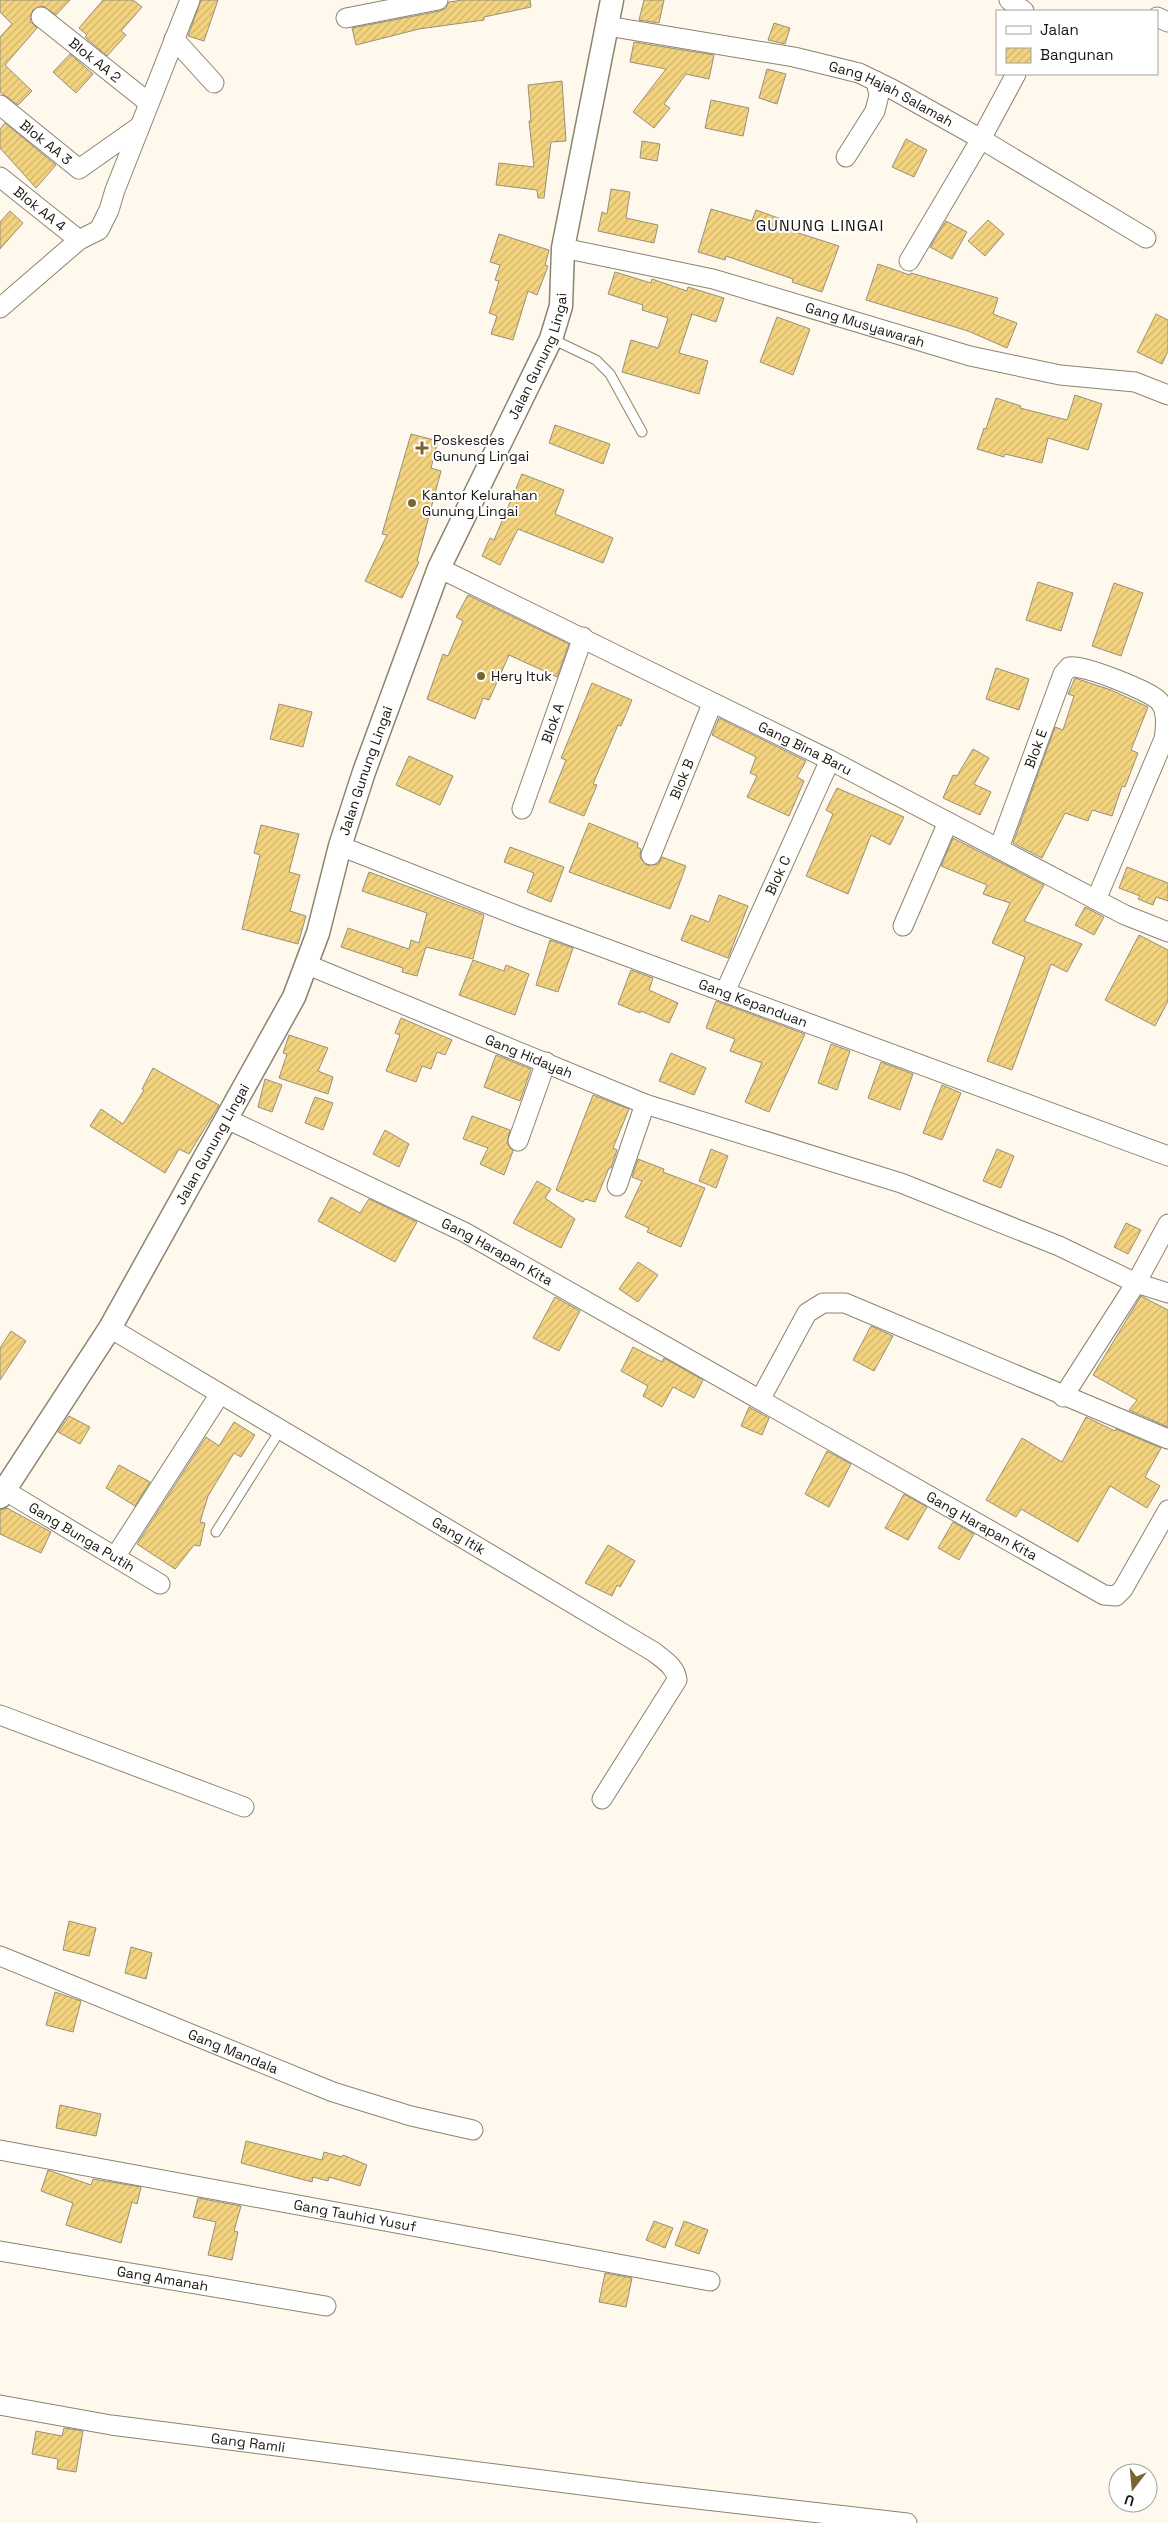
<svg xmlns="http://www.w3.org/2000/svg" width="1168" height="2523" viewBox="0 0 1168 2523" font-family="'Space Grotesk',sans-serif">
	<defs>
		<pattern id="building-hatch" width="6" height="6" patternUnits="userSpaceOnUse" patternTransform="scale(1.25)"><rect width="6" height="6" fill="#f3d37e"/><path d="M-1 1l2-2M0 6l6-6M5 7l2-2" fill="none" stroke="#d0b46c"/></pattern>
	</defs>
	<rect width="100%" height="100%" fill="#fef9ec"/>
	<path fill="url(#building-hatch)" stroke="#97907c" d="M0 0H70L56 15 43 6 33 10 30 21 37 28 5 65 32 91 18 105 0 92V37L12 24 0 12Z
		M103 0H133L142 7 121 31 126 35 107 56 85 37 87 35 79 28Z
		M201 0H218L204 41 188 36Z
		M463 0H530L531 7 484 17V20L419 29 356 45 352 28 440 11 446 8 449 2Z
		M644 0H664L659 23 639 20Z
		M774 23 790 28 785 44 768 40Z
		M634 42 714 55 709 79 686 74 664 104 670 108 654 128 633 112 666 69 630 62Z
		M70 54 93 74 76 93 53 72Z
		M767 69 786 74 777 104 759 98Z
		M562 81 566 141 551 142 544 198H538L537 190 496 185 499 163 534 167 529 121H531L528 85Z
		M711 100 749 108 743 136 705 128Z
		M5 123 56 165 36 188 0 148V129Z
		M906 139 927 150 914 177 892 167Z
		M642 141 660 144 657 161 640 158Z
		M611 189 630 192 626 218 658 225 654 243 598 231 602 212 607 214Z
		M711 209 752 221 756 210 792 223 789 230 839 246 822 292 792 282 793 279 726 256 725 260 698 252Z
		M10 211 23 223 0 249V222Z
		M988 220 1004 234 985 256 968 241Z
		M946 221 967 232 952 259 930 247Z
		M499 234 549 250 545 265 548 266 537 295 528 291 513 340 491 334 497 316 489 313 499 281 495 280 500 265 490 262Z
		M878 264 910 275 911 273 998 298 993 314 1017 323 1007 348 968 331 866 300Z
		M615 272 651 283 652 279 687 291 688 287 724 298 716 322 692 314 679 353 708 361 699 394 622 372 631 340 658 348 668 318 642 310 643 305 608 294Z
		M1156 314 1168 320V351L1162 364 1137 352Z
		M777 317 810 329 793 375 760 362Z
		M1075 395 1102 404 1088 450 1048 438 1042 463 1005 454 1004 457 977 449 984 428 986 429 996 398 1021 406 1020 408 1067 420Z
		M555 425 610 444 603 464 549 443Z
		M411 434 438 441 431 468 441 471 417 561 419 562 402 598 365 581 387 535 382 534Z
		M522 474 564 490 555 514 613 538 603 563 518 529 500 565 482 556 490 538 494 540Z
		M1038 582 1073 593 1061 631 1026 620Z
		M1114 583 1143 593 1121 656 1092 646Z
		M468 595 569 644 557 677 509 655 489 700 483 698 475 719 427 699 443 654 448 656 463 621 456 617Z
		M996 668 1029 679 1019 710 986 699Z
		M1075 678 1111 690 1148 707 1131 750 1138 753 1125 787 1122 786 1112 816 1092 810 1088 821 1065 813 1042 858 1013 843 1055 727 1063 730 1074 696 1068 694Z
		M592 683 632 700 621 726 618 725 593 784 597 785 584 816 549 802 566 760 561 758Z
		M279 704 312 712 303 747 270 739Z
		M719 718 806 761 797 777 804 781 789 816 747 797 757 776 750 773 756 757 712 735Z
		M973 749 989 758 974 784 991 792 980 815 943 798 953 775 957 776Z
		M409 756 453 776 440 805 396 785Z
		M837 788 904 817 890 845 871 835 848 894 806 876 833 814 826 810Z
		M589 823 638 843 637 847 641 849 640 857 646 865 658 864 662 857 686 866 670 909 569 872Z
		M261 825 299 834 289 872 300 875 290 911 306 916 298 944 242 929 260 855 254 853Z
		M953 838 1044 885 1024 921 1082 944 1067 972 1051 964 1012 1070 987 1061 1025 957 992 943 1010 903 983 894 987 885 941 866Z
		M510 847 564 867 551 902 527 892 534 873 504 862Z
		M1127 867 1168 883V901L1156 897 1153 905 1138 899 1140 896 1119 888Z
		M369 872 484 915 473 959 426 947 417 976 402 972 403 968 341 947 348 928 409 949 411 940 419 943 427 913 362 891Z
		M719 895 748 906 728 958 681 940 691 915 709 922Z
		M1085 907 1104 917 1094 935 1075 925Z
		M1139 935 1168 950V1001L1155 1026 1105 1000Z
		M550 940 573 948 558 992 536 985Z
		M473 960 504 971 506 965 529 974 515 1015 459 995Z
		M631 970 653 978 649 990 678 1003 669 1023 641 1011 640 1013 618 1004Z
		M716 1001 805 1034 769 1112 745 1102 762 1063 730 1051 735 1039 706 1028Z
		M401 1018 452 1040 445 1055 437 1052 431 1069 422 1066 416 1082 386 1071 400 1035 395 1033Z
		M289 1035 328 1048 318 1071 333 1077 328 1094 279 1078 287 1054 283 1053Z
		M831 1044 850 1051 837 1090 818 1083Z
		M671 1053 706 1068 694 1095 659 1081Z
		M496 1055 531 1069 520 1101 484 1087Z
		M881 1062 913 1074 900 1110 868 1098Z
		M153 1068 219 1105 189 1154 179 1149 165 1173 90 1126 101 1109 123 1124 144 1090 142 1089Z
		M265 1079 282 1085 272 1112 258 1107Z
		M942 1085 961 1093 942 1140 923 1133Z
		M593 1095 629 1109 613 1148 617 1150 611 1168H609L595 1202 585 1199 583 1202 556 1190Z
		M315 1097 333 1103 323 1130 305 1123Z
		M472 1116 510 1130 507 1143 513 1151 504 1175 480 1164 488 1148 463 1139Z
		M385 1130 409 1144 399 1167 373 1154Z
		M711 1149 728 1156 716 1188 699 1181Z
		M997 1149 1014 1156 1001 1188 983 1181Z
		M638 1159 664 1169 663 1172 705 1188 681 1247 647 1232 649 1228 625 1217 642 1181 632 1177Z
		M537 1181 551 1189 545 1198 575 1219 561 1248 513 1223Z
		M331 1197 360 1213 369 1199 417 1222 395 1262 318 1221Z
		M1126 1223 1141 1230 1128 1254 1114 1247Z
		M638 1262 658 1275 638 1302 619 1289Z
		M1141 1296 1168 1310V1427L1129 1410 1137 1400 1093 1375Z
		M555 1297 580 1311 559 1351 533 1338Z
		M871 1326 893 1336 874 1371 853 1360Z
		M11 1331 26 1341 0 1380V1348Z
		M633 1347 662 1362 664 1358 703 1380 694 1398 673 1387 662 1407 643 1396 648 1386 621 1371Z
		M749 1407 769 1418 762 1435 741 1426Z
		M69 1416 90 1427 80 1444 58 1432Z
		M1086 1417 1115 1431 1116 1429 1161 1448 1145 1477 1160 1486 1147 1508 1110 1486 1078 1542 1021 1509 1016 1517 986 1500 1022 1438 1062 1462Z
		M234 1422 255 1435 241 1457 234 1453 208 1496 200 1522 205 1523 200 1546 194 1545 175 1569 137 1544 206 1437 219 1446Z
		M827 1451 851 1464 829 1507 805 1494Z
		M119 1465 150 1482 135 1506 106 1488Z
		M904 1494 927 1507 908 1540 885 1528Z
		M7 1508 51 1532 41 1553 0 1534V1510Z
		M953 1522 974 1534 959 1560 938 1548Z
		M608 1545 635 1561 620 1587 617 1585 612 1596 585 1583Z
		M69 1921 96 1928 89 1956 63 1950Z
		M131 1947 152 1953 146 1979 125 1973Z
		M55 1992 81 2001 73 2032 46 2025Z
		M60 2105 101 2114 96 2136 56 2128Z
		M246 2141 322 2160 324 2152 342 2157 343 2155 367 2165 360 2186 329 2177 328 2181 313 2177 312 2182 241 2163Z
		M48 2170 91 2185 93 2179 141 2187 137 2204 132 2202 121 2243 66 2225 73 2203 41 2191Z
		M198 2198 241 2206 234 2231 238 2232 232 2260 208 2255 216 2222 193 2217Z
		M654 2221 673 2228 665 2248 646 2240Z
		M684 2221 708 2230 699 2254 675 2245Z
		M605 2273 632 2278 626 2307 599 2302Z
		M64 2428 83 2431 76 2472 57 2469 58 2459 32 2454 36 2431 62 2436Z"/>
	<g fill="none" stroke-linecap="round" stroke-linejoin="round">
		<g stroke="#8c8470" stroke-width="11">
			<path id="service" d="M552 339 596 360 610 374 642 432
				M216 1532 281 1429"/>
		</g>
		<g stroke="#8c8470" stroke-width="21">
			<g id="minor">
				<path d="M1009 0 1024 11"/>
				<path id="s1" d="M41 17 149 103"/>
				<path d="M1157 17 1168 22"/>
				<path d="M346 18 438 0"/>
				<path id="s2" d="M607 26 794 57 859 73 892 89 981 139 1146 238"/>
				<path d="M174 39 214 83"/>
				<path id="s3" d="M0 105 79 169 140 126"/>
				<path d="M846 157 875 111 879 95 876 81"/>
				<path id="s4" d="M0 177 79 240"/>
				<path id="s5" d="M563 248 713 279 970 356 1060 375 1135 382 1168 395"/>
				<path d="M909 261 981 139 1016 74"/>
				<path d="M0 308 79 240 99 230 109 210 115 190 190 0"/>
				<path id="s6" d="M439 568 830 760 1125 915 1168 932"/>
				<path id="s7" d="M522 809 583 637"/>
				<path id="s8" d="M340 846 526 919 1168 1156"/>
				<path id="s9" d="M999 848 1063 674 1069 667C1082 664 1150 691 1159 701 1168 711 1166 727 1164 739L1096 900"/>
				<path id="s10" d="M651 855 712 704"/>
				<path d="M903 926 948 822"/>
				<path id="s11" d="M308 965 645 1104 901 1183 1059 1246 1136 1283 1168 1293"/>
				<path id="s12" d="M725 992 830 760"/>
				<path id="s13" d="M227 1119 464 1232 1104 1595 1116 1596 1123 1589 1168 1510"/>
				<path d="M518 1141 546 1062"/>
				<path d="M617 1186 645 1104"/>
				<path id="s14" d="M110 1328 654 1652C664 1660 676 1667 677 1680L602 1799"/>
				<path d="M1063 1397 1136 1283 1168 1224"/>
				<path d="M761 1398 807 1313 823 1303H845L1168 1439"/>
				<path id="s15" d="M4 1490 160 1584"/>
				<path d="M115 1557 220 1394"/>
				<path d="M0 1715 244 1807"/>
				<path id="s16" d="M0 1956 333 2092 411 2116 473 2130"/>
				<path id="s17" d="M0 2150 710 2281"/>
				<path id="s18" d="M0 2251 326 2306"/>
				<path id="s19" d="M0 2405 111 2425 645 2493 907 2523"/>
			</g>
		</g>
		<g stroke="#8c8470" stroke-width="25">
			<g id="tertiary">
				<path id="s20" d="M0 1497 110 1328 294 997 318 933 340 846 364 772 439 568 551 339 561 306 563 248 612 0"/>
			</g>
		</g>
		<use href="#service" stroke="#fff" stroke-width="9"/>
		<use href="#minor" stroke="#fff" stroke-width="19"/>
		<use href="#tertiary" stroke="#fff" stroke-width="22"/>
	</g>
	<g fill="#776533" stroke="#fff" stroke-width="2">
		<path d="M419.5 440.5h5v5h5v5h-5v5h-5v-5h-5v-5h5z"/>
		<circle cx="412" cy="503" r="5"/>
		<circle cx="481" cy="676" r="5"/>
	</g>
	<g text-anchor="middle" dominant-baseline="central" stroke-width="4" stroke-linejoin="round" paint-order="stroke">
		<g font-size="14" fill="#1a170f" stroke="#fff">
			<text stroke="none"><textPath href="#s1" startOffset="69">Blok AA 2</textPath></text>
			<text stroke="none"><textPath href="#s2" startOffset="294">Gang Hajah Salamah</textPath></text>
			<text stroke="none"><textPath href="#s3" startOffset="59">Blok AA 3</textPath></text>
			<text stroke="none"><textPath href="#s4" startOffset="51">Blok AA 4</textPath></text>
			<text stroke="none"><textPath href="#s5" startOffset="312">Gang Musyawarah</textPath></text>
			<text stroke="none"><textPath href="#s20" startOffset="1268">Jalan Gunung Lingai</textPath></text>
			<text stroke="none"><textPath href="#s7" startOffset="91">Blok A</textPath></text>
			<text stroke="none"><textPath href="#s6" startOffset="408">Gang Bina Baru</textPath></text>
			<text stroke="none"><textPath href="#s9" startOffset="106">Blok E</textPath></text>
			<text stroke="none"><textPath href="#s20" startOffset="818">Jalan Gunung Lingai</textPath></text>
			<text stroke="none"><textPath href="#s10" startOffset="82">Blok B</textPath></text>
			<text stroke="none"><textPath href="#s12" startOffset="128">Blok C</textPath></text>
			<text stroke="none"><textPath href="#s8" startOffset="442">Gang Kepanduan</textPath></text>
			<text stroke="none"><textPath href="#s11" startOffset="239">Gang Hidayah</textPath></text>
			<text stroke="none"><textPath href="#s20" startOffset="412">Jalan Gunung Lingai</textPath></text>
			<text stroke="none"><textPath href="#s13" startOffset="301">Gang Harapan Kita</textPath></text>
			<text stroke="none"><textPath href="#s13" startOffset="858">Gang Harapan Kita</textPath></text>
			<text stroke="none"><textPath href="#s14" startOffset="406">Gang Itik</textPath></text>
			<text stroke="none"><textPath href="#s15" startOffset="91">Gang Bunga Putih</textPath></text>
			<text stroke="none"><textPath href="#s16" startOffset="252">Gang Mandala</textPath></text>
			<text stroke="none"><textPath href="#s17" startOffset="361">Gang Tauhid Yusuf</textPath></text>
			<text stroke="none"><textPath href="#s18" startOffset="165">Gang Amanah</textPath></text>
			<text stroke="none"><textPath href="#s19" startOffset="251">Gang Ramli</textPath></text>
		</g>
		<g font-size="14" fill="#1a170f" stroke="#fff" text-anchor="start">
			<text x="433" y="440">Poskesdes<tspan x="433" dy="16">Gunung Lingai</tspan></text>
			<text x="422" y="495">Kantor Kelurahan<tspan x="422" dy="16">Gunung Lingai</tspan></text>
			<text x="491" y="676">Hery Ituk</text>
		</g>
		<g font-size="16" letter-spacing="1" fill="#1a170f" stroke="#fff">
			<text x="820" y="225">GUNUNG LINGAI</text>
		</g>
	</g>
	<rect x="996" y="10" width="162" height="65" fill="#ffffff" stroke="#a3a29f"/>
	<rect x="1006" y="26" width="25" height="8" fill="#ffffff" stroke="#a3a29f"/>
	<text x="1040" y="35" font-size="15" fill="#1a170f">Jalan</text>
	<rect x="1006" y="48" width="25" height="15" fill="url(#building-hatch)" stroke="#a3a29f"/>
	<text x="1040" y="60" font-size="15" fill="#1a170f">Bangunan</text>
	<g transform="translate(1133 2488) rotate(196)"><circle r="24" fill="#ffffff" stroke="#a3a29f"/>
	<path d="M0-4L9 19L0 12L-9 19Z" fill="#776533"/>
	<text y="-8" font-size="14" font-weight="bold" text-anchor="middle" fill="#1a170f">U</text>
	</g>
</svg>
